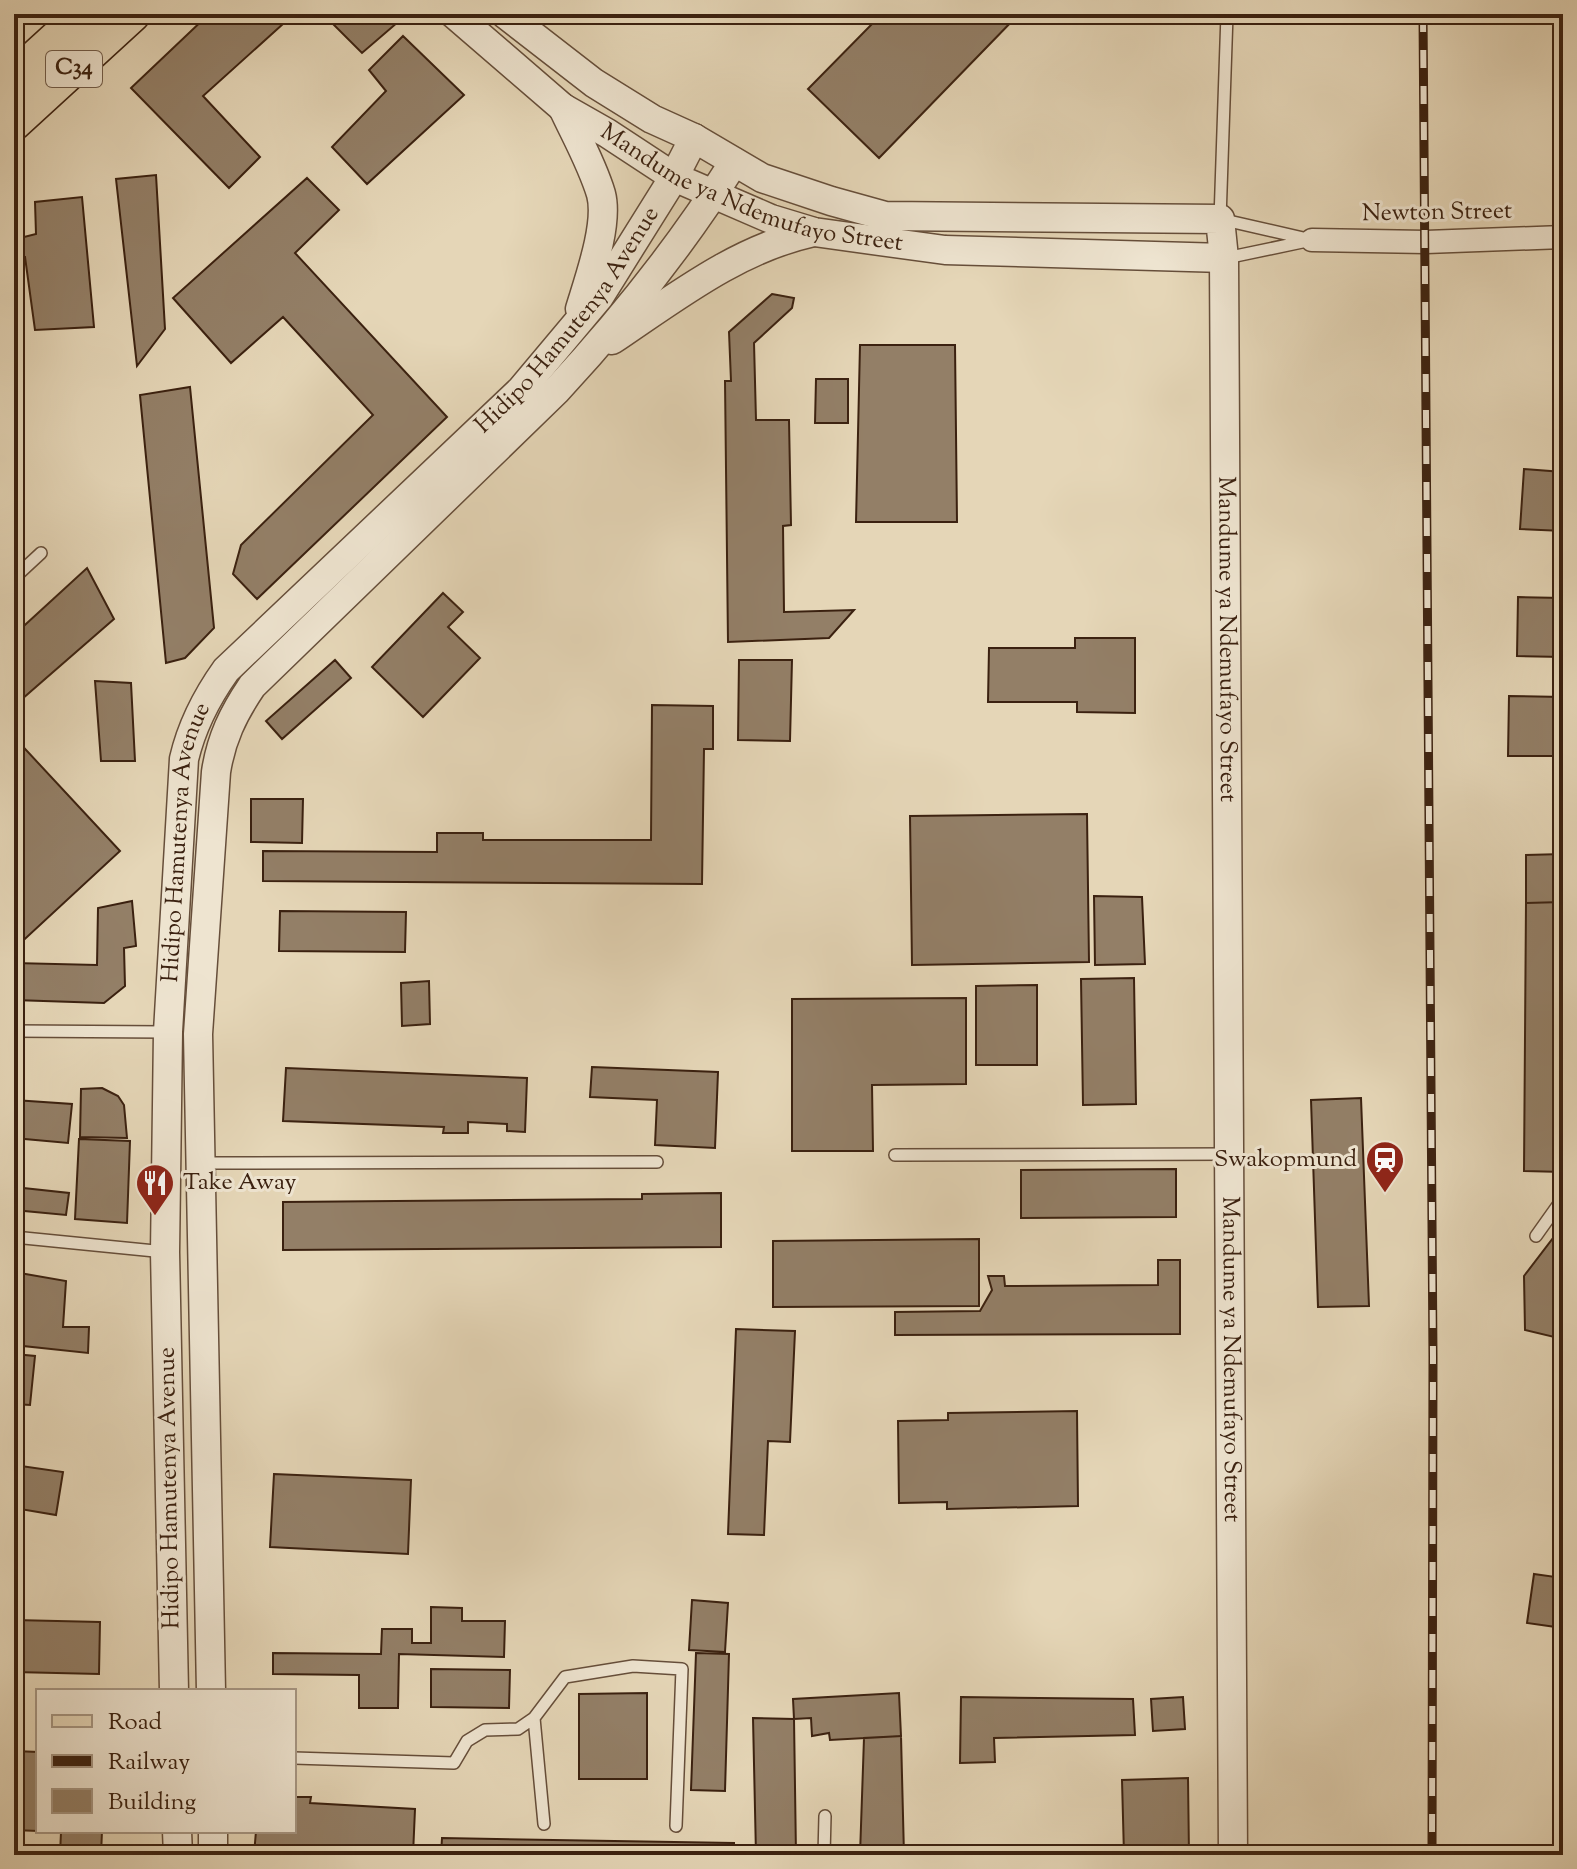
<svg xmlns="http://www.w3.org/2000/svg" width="1577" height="1869" viewBox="0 0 1577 1869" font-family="'Sorts Mill Goudy',serif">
	<rect width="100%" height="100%" fill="#e5d6b7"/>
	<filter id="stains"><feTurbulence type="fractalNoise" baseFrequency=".0025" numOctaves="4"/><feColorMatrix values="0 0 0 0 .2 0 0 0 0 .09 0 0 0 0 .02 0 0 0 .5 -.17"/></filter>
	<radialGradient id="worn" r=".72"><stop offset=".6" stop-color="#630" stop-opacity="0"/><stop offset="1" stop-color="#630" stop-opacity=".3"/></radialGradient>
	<path fill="#937f67" stroke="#3b2110" stroke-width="2" d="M209 14H294L203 96 260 157 229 188 131 88Z
		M323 14H390L398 22 362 53Z
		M864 14H1019L879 158 808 89 873 23Z
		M403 36 464 95 367 184 332 147 386 91 369 70Z
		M156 175 165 329 137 366 116 179Z
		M307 178 339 210 295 253 447 417 257 599 233 574 241 545 373 415 283 317 231 363 173 298Z
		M82 197 94 327 35 330 25 257 15 256 16 239 36 234 35 202Z
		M772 294 794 298 792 308 754 343 756 420H789L791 525 783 526 784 612 854 610 829 638 728 642 725 381H731L729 332Z
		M860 345H955L957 522H856Z
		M816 379H848V423H815Z
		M190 387 214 628 185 658 166 663 140 395Z
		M1524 469 1563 472V531L1520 529Z
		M87 568 114 619 14 706V635Z
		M443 593 463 612 448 627 480 658 423 717 372 667Z
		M1518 597 1563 598V657L1517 656Z
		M1075 638H1135V713L1077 712V702H988L989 648H1075Z
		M335 660 351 678 282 739 266 721Z
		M739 660H792L790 741 738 740Z
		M95 681 131 683 135 761H101Z
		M1509 696 1563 697V756H1508Z
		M652 705 713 706V749H704L702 884 263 881V851L437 852V833H483V840H651Z
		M14 737 120 851 14 949Z
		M251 799H303L302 843 251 842Z
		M1087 814 1089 962 912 965 910 816Z
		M1563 854V902L1526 903V855Z
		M1094 896 1142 897 1145 964 1095 965Z
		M132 901 136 946 124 948 125 986 104 1003 14 1000V963L97 965 98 908Z
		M1563 902V1172L1524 1171 1526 903Z
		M280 911 406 912 405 952 279 951Z
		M1134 978 1136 1104 1083 1105 1081 979Z
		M429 981 430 1024 402 1026 401 983Z
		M1037 985V1065H976V986Z
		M966 998V1084L872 1085 873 1151H792V999Z
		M592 1067 718 1072 715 1148 655 1145 657 1100 590 1097Z
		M286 1068 527 1078 525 1132 507 1131V1124L468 1122V1133H443L444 1127 283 1121Z
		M102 1088 118 1096 124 1105 127 1138 80 1137 81 1089Z
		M1361 1098 1369 1306 1318 1307 1311 1100Z
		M14 1100 72 1104 68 1143 14 1138Z
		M79 1139 130 1141 127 1223 75 1219Z
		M1176 1169V1217L1021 1218V1170Z
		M14 1187 69 1193 66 1215 14 1210Z
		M721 1193V1247L283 1250V1202L642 1199V1194Z
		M1563 1225V1326L1554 1337 1525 1330 1524 1276Z
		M979 1239V1306L773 1307V1241Z
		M1158 1260H1180V1334L895 1335V1312L980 1311 992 1290 988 1276H1004L1005 1286 1158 1285Z
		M14 1272 66 1281 63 1327H89L88 1353 14 1345Z
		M736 1329 795 1331 790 1442 768 1441 764 1535 728 1534Z
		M14 1354 35 1356 30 1405 14 1404Z
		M1077 1411 1078 1506 947 1509V1502L899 1503 898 1421 948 1420V1413Z
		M14 1424 20 1425 17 1449H14Z
		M14 1465 63 1472 56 1515 14 1508Z
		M274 1474 411 1480 408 1554 270 1547Z
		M1534 1574 1563 1578V1628L1527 1623Z
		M692 1600 728 1603 725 1652 689 1650Z
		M431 1607 462 1608V1621H505L504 1657 399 1654 398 1708H359V1675L273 1674V1653L381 1654 382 1629H412V1643H431Z
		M14 1620 100 1622 99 1674 14 1672Z
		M696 1653 729 1654 725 1791 691 1790Z
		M431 1669 510 1670 509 1708 431 1707Z
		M647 1693V1779H579V1694Z
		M899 1693 901 1736 830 1740 829 1733 812 1736 811 1718 794 1719 793 1699Z
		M961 1697 1133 1699 1135 1735 994 1738 995 1762 960 1763Z
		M1183 1697 1185 1729 1153 1731 1151 1699Z
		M753 1718 794 1719 796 1855H756Z
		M901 1736 904 1855H860L864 1738Z
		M14 1751 38 1752V1831L14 1830Z
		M1188 1778 1189 1855H1124L1122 1780Z
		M294 1797H311L310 1803 415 1809 413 1855H254L256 1831H294Z
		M44 1831H102L101 1855H60L61 1832Z
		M442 1838 734 1843V1855H441Z"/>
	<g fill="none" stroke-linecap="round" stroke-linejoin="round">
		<g stroke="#664e3a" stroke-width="14">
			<path id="service" d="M1227 14 1220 219 1312 240
				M1226 258 1307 241
				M14 578 41 553
				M14 1031 165 1032
				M895 1155 1230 1154
				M201 1163 657 1162
				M1536 1236 1563 1198
				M14 1237 165 1252
				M534 1718 544 1824
				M294 1758 454 1763 467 1741 485 1730 518 1729 534 1718 565 1677 633 1666 682 1669 676 1826
				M824 1855 825 1816"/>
		</g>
		<g stroke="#664e3a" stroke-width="25">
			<path id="minor" d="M1312 240 1426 242 1563 237"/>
		</g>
		<g stroke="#664e3a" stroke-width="31">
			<g id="tertiary">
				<path id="s1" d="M454 14 563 108 607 133 674 177 771 219 814 232 945 250 1224 258"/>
				<path id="s2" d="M505 14 594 83 652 119 694 138 762 178 831 201 885 216 1220 219 1224 258 1233 1855"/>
				<path d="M563 108C576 136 592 164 601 194 609 224 589 279 580 309"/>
				<path d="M612 340C676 297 737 249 813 232"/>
				<path id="s3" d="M174 1691 165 1252 168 1032 184 759C192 725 206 698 226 670L521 390 599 297 674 177 694 138"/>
				<path d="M211 1691 198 1034 216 772C221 739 233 714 252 686L556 391C621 321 683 243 734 162"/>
				<path d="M177 1831 178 1855"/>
				<path d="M213 1831V1855"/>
			</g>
		</g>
		<g stroke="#3b2110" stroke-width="37">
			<path id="primary" d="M14 77 83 14
				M14 123 133 14"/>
		</g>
		<use href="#service" stroke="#eee4d0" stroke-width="11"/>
		<use href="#minor" stroke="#eee4d0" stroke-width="22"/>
		<use href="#tertiary" stroke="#eee4d0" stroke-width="28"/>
		<use href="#primary" stroke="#e5d6b7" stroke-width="34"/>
		<g stroke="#3b2110" stroke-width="9">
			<path id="rail" d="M1423 14 1433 1357 1432 1855"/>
		</g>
		<use href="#rail" stroke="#eee4d0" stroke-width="6" stroke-dasharray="18" stroke-linecap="butt"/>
	</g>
	<defs>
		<g id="station-pin" transform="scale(2)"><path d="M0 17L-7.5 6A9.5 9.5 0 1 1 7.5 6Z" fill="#8f2418" stroke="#eee4d0"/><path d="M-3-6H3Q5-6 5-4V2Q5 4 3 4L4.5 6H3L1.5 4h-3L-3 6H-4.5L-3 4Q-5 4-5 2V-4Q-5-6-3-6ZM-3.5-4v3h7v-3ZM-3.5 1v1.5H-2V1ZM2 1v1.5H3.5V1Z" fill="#fff"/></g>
		<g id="restaurant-pin" transform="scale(2)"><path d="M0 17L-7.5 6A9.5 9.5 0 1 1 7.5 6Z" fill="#8f2418" stroke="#eee4d0"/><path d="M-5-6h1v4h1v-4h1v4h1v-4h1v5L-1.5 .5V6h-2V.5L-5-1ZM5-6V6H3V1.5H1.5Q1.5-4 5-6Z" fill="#fff"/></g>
	</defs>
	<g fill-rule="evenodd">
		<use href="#station-pin" x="1385" y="1160"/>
		<use href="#restaurant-pin" x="155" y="1183"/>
	</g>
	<g text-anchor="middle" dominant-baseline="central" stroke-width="6" stroke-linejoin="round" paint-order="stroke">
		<rect fill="#eee4d0" stroke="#715c4a" stroke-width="2" x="46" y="51" width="56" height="36" rx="6"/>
		<g font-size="22" font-weight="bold" fill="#3b2110">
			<text x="74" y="69">C34</text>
		</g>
		<g font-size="24" fill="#3b2110" stroke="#eee4d0">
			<text stroke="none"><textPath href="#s1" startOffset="352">Mandume ya Ndemufayo Street</textPath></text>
			<text transform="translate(1437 213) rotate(-1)">Newton Street</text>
			<text stroke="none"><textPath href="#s3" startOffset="1522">Hidipo Hamutenya Avenue</textPath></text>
			<text stroke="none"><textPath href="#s2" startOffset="1190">Mandume ya Ndemufayo Street</textPath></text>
			<text stroke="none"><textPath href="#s3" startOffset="850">Hidipo Hamutenya Avenue</textPath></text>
			<text stroke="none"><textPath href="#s2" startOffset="1910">Mandume ya Ndemufayo Street</textPath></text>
			<text transform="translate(170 1488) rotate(-91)">Hidipo Hamutenya Avenue</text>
		</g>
		<g font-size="24" fill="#3b2110" stroke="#eee4d0" text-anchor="end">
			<text x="1357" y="1160">Swakopmund</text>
			<text x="183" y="1183" text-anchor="start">Take Away</text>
		</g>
	</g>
	<rect width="1577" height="1869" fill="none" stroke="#e5d6b7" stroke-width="48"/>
	<rect x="16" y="16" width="1545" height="1837" fill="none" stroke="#3b2110" stroke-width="4"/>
	<rect x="24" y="24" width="1529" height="1821" fill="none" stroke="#3b2110" stroke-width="2"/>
	<rect x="36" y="1689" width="260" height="144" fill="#eee4d0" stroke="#a69683" stroke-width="2"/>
	<rect x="52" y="1715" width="40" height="12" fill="#e5d6b7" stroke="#a69683" stroke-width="2"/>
	<text x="108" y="1729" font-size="24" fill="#3b2110">Road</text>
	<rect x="52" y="1755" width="40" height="12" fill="#3b2110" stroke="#a69683" stroke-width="2"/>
	<text x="108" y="1769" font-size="24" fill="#3b2110">Railway</text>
	<rect x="52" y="1789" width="40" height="24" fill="#937f67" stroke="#a69683" stroke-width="2"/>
	<text x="108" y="1809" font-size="24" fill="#3b2110">Building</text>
	<rect width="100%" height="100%" filter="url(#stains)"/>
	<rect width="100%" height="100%" fill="url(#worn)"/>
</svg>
